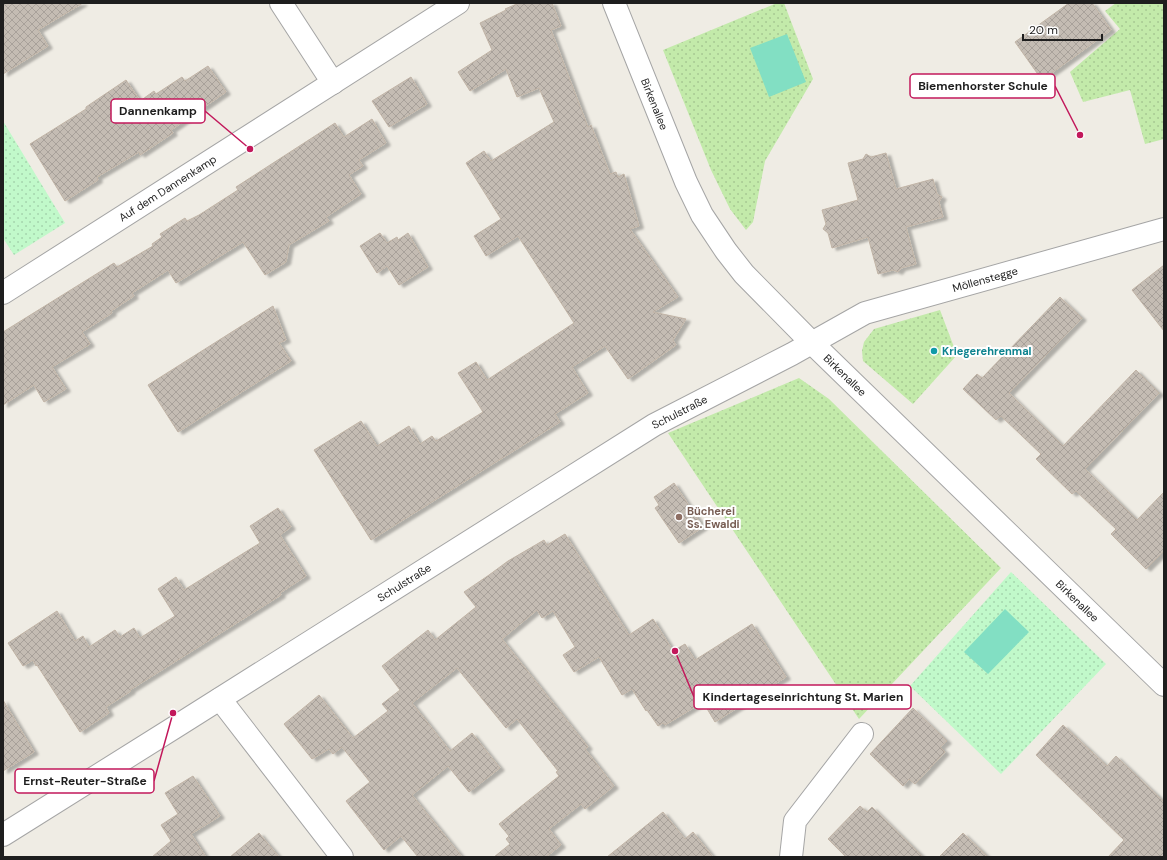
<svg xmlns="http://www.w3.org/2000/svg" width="1167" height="860" viewBox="0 0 1167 860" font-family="'DM Sans',sans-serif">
	<defs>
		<pattern id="grass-dots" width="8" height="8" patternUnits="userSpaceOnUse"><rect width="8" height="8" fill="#c3eaaa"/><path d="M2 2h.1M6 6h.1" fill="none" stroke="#a7c892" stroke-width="1.8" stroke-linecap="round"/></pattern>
		<pattern id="park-dots" width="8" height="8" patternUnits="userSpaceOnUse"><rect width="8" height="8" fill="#c1f9ca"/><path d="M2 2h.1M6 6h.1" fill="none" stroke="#a5d5ad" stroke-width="1.8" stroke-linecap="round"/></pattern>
		<pattern id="building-cross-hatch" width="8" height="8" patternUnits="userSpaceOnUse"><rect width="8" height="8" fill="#c4bcb3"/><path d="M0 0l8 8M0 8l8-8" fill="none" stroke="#a8a19a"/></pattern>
		<filter id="shadow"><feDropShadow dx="4.5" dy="2.5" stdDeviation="1" flood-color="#0004"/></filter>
	</defs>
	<rect width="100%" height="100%" fill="#efece4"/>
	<path fill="url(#grass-dots)" d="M777 3H784L813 79 765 161 753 222 746 230 730 209 711 170 663 50Z
		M1116 3H1164V139L1145 144 1130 90 1083 102 1070 72 1120 29 1105 11Z
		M940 310 957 355 913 404 863 361 862 351 864 342 874 329Z
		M799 378 829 399 1001 568 859 719 668 433Z"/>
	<path fill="url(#park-dots)" d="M3 121 65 223 14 255 3 238Z
		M1011 572 1106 664 1001 774 910 686Z"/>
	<path fill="#82dfc3" d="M787 34 806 82 769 97 750 48Z
		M1005 609 1029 632 988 674 964 652Z"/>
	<path fill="url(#building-cross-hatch)" stroke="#c1b4a6" filter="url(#shadow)" d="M3 3H83L38 30 48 46 3 74Z
		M519 3H552L561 26 551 30 588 127 591 125 610 174 616 172 618 177 624 174 639 226 630 229 678 297 653 312 686 319 673 340 676 345 628 379 605 346 572 367 588 393 555 414 560 422 371 540 314 450 361 421 377 446 409 426 420 444 432 436 436 441 483 412 458 373 476 362 487 380 574 323 518 236 486 256 474 236 501 219 466 163 484 151 491 161 554 122 539 88 517 97 506 69 470 91 458 72 492 50 480 23 506 10 505 9Z
		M1069 3H1092L1111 30 1042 80 1015 42Z
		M208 66 226 92 171 130 173 133 140 155 139 152 97 177 98 180 65 201 30 144 86 109V107L126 80 140 101 154 91 156 94 182 77 185 81Z
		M411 77 427 104 389 127 372 101Z
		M372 119 386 143 359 160 363 166 349 175 361 194 326 217 329 221 289 245 286 262 265 275 243 242 176 283 168 270 132 293 134 296 111 311 112 313 82 332 90 344 52 367 66 389 44 402 34 385 3 405V332L114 263 117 267 153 246 152 244 162 237 160 234 185 218 187 221 199 215 238 190 236 187 335 123 344 137Z
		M886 153 896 189 933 179 937 194 942 197 939 202 943 217 906 227 916 264 901 268 898 272 893 270 878 274 868 237 832 248 828 233 823 229 826 224 822 210 858 200 848 163 863 159 866 154 871 157Z
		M380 233 387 243 397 237 398 240 408 233 428 267 399 285 387 266 377 273 360 246Z
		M1164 265V331L1132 290Z
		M1060 297 1082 318 1009 393 1063 446 1136 370 1159 393 1085 469 1137 520 1164 492V551L1146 569 1111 534 1116 529 1076 491 1072 494 1036 459 1041 454 1001 416 996 420 963 389 977 374 982 378Z
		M273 306 286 340 279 343 291 361 178 432 148 385Z
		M674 483 703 527 679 543 655 508 659 505 654 497Z
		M278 508 291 527 280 535 306 576 280 593 281 595 130 690 131 691 106 707 109 713 80 732 37 665 36 666 33 660 23 666 8 643 57 611 75 641 83 636 89 647 115 630 120 637 134 628 140 638 175 616 158 589 176 577 184 590 260 543 250 526Z
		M565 534 629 635 653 619 673 651 685 644 695 660 752 624 786 677 715 722 703 702 665 725 663 723 658 726 647 710 646 711 632 689 622 695 599 657 574 672 563 655 575 647 553 611 542 618 537 610 502 639 588 747 585 749 614 786 585 809 581 804 549 829 561 845 546 857H494L510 844 506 839 509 836 499 824 559 776 556 772 558 771 517 719 506 728 457 668 412 703 450 751 472 733 500 768 469 792 448 766 412 795 462 857H418L401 836 384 850 346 801 370 782 342 747 333 754 329 749 312 759 284 724 319 695 353 738 388 711 382 704 400 690 382 666 428 630 435 640 476 607 464 592 489 575 508 561 544 540 547 545Z
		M3 700 34 752 3 771Z
		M913 708 947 741 940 747 945 752 915 784 909 779 903 786 870 754Z
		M1063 725 1107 766 1116 756 1164 802V857H1108L1124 840 1036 755Z
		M193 776 220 816 191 834 206 857H152L171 841 161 825 178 814 165 793Z
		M860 806 867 812 872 807 923 857H846L828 839Z
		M663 812 685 839 693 832 713 857H607Z
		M259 833 279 857H230Z
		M963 833 988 857H939Z"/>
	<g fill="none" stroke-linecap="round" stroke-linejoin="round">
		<g stroke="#a5a5a5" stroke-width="24">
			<g id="minor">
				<path d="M281 3 333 83"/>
				<path id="s1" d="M3 293 458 3"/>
				<path d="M220 699 342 857"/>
				<path id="s2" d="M3 835 180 724 654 425 792 354 865 313 1164 229"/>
				<path d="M791 857 795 821 862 734"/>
			</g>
		</g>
		<g stroke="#a5a5a5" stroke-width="24">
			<g id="tertiary">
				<path id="s3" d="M614 3 686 182 702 215 726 251 744 274 812 343 1164 685"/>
			</g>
		</g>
		<use href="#minor" stroke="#fff" stroke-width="22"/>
		<use href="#tertiary" stroke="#fff" stroke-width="22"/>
	</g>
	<circle fill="#0f9aa8" stroke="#fff" stroke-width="1.5" cx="934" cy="351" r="4"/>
	<circle fill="#8d6e63" stroke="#fff" stroke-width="1.5" cx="679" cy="517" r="4"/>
	<g text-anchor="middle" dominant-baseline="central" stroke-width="4" stroke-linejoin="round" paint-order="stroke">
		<g font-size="11" fill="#1e1e1e" stroke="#fff">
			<text stroke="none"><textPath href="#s3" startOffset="109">Birkenallee</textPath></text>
			<text stroke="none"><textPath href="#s1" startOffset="195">Auf dem Dannenkamp</textPath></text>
			<text stroke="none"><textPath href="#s2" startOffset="1133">Möllenstegge</textPath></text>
			<text stroke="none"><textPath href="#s3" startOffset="445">Birkenallee</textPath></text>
			<text stroke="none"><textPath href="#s2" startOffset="798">Schulstraße</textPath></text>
			<text stroke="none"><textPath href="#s2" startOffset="474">Schulstraße</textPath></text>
			<text stroke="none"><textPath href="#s3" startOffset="769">Birkenallee</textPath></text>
		</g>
		<g font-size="11" font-weight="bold" fill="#0d838f" stroke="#fff" text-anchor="start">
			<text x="942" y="351">Kriegerehrenmal</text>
		</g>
		<g font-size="11" font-weight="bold" fill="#785e54" stroke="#fff" text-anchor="start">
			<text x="687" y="511">Bücherei<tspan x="687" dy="13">Ss. Ewaldi</tspan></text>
		</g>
	</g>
	<path fill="none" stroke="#c2185b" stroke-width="1.5" d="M1080 135L1055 86M250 149L205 111M675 651L694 697M173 713L154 781"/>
	<g fill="#c2185b" stroke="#fff" stroke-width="1.5">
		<circle cx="1080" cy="135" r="4"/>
		<circle cx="250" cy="149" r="4"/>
		<circle cx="675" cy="651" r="4"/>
		<circle cx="173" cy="713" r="4"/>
	</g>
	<g fill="#fff" stroke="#c2185b" stroke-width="1.5">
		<rect x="910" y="74" width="145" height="24" rx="4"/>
		<rect x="111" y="99" width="94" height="24" rx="4"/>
		<rect x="694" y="685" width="217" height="24" rx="4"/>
		<rect x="15" y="769" width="139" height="24" rx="4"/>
	</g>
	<g font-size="12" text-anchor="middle" font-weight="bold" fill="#1e1e1e">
		<text x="983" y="90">Biemenhorster Schule</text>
		<text x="158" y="115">Dannenkamp</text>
		<text x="803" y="701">Kindertageseinrichtung St. Marien</text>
		<text x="85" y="785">Ernst-Reuter-Straße</text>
	</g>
	<rect width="1167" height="860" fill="none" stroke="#1e1e1e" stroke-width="8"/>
	<path d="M1023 34v6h79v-6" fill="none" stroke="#1e1e1e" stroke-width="2"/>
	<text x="1029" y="34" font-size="12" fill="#1e1e1e" stroke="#ffffff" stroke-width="3" paint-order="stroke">20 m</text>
</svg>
